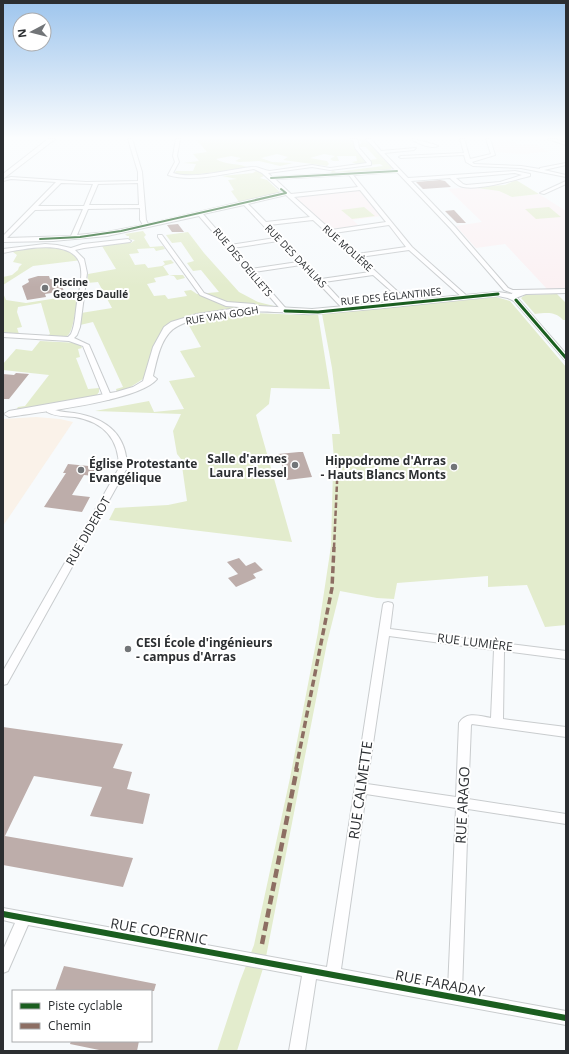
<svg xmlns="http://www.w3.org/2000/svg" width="569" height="1054" viewBox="0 0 569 1054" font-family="'Open Sans',sans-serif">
	<rect width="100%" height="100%" fill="#f7fafc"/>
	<path fill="#faf2e9" d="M36 417 60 419 73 422 3 526V419Z"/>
	<path fill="#fbf1f3" d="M492 139H509L520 145 535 144 548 152 520 154 496 152 491 140Z
		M470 187 499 191 512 197 539 194 566 211V288L547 289 505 244 476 248 456 226 482 222 448 189Z
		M356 189 359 190 381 216 353 220 359 226 331 229 296 198Z"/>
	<path fill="#e3eccd" d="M204 139H350L354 143V148L367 162 358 165 352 162 357 161 356 156H337L339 161H333L330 159 335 156 324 154 310 158 327 161 329 164 327 166 283 160 288 157 277 154 261 158 272 162 293 163 280 166 259 161 239 162 235 161 241 158 231 156 216 159C225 165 239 163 250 168L191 175H173L176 171H193L196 164 183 163 199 161 193 154 207 152 197 140Z
		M355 139H365L392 168 389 171 333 174 331 172 333 170 336 172 383 166 380 164 369 165 371 163 370 160 377 159 366 147H359V144H361V141Z
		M256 171 266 175 260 178 267 180 281 193 239 202 231 191 234 190 228 180 237 179 222 176 253 173Z
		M516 180 539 194 512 197 499 191 470 187 505 185Z
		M364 207 375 216 352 219 341 210Z
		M549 207 561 217 536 219 525 209Z
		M143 231 146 235 144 237 150 247 163 246 165 249 156 251 154 248 137 249 139 253 129 254 135 265 145 264 148 268 162 266 165 264 163 261 171 260 174 263 163 266 169 275H183L185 278 177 280 174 276 169 275 154 278 156 282 147 284 154 296 165 295 168 299 187 296 184 291 191 290 197 294 219 292 201 270 193 271 187 263 194 261 181 242 172 243 166 235 188 232 204 253 239 292 258 302 274 306C268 310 224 314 213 315L216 317 252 313 303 315 318 314 330 389 271 388 269 404 256 415 292 542 109 520 115 508 168 505 187 501 181 459 177 454 173 431 181 414 95 411 149 401 154 412 184 409 169 381 195 377 180 351 201 347 187 322 184 320 164 335H159L146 377 126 390 117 392 116 389 123 387 93 322 80 325 81 313 112 308 98 282 87 283 88 274 116 269 102 246 121 243H131L135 240 129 239V236H127L125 234Z
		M27 247 64 248 82 260 33 266 3 285V277L12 275 18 270 19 267 22 264 13 262 17 255 13 252V249Z
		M3 293 6 300 26 303 77 295 78 298C76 305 73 334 67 336 61 339 52 337 45 337L50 334 41 303 18 307 17 312 22 327 17 328 19 334 3 333Z
		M557 294 566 303V320H563C555 311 546 313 535 314L521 298 525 295Z
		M496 297 510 301 566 367V625L545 627 527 585 488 587V576L397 583 394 599 377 598 340 591 327 643 265 962 237 1051H217L240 981 254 945 290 778 318 632 331 546 333 470 338 467V461L334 459 332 434H340L332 368 322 314Z
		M40 341 79 343 82 348 78 349 80 357 76 358 88 389 99 388V392L96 396 89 397 16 410 18 407 25 406 49 375 3 370V364L16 349 32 351Z"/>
	<path fill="#bdadaa" d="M440 180 445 181 451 187 423 189 416 182Z
		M454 210 466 223H457L445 211Z
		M178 224 184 232H172L167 225Z
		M38 276H49L50 279 59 280 64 291 45 294 46 297 27 300 22 286 29 282 28 279Z
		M16 373 29 374 9 399H3V374L14 375Z
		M299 452H303L312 477 287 480 278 454Z
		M68 464 99 467 94 476 84 475 72 495 90 497 82 512 44 507 66 473H63Z
		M239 558 246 566 255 562 263 570 253 574 256 578 236 587 228 578 238 574 227 562Z
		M3 727 123 744 113 768 132 772 127 789 150 794 143 824 90 816 102 787 34 776 5 836 133 858 123 887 3 865Z
		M64 966 156 984 154 991H55Z
		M71 1041H139L137 1051H104L70 1044Z"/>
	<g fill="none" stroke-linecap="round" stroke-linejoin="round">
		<g stroke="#c9ccce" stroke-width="2">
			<path id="street" d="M128 139H132L142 172 146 220 148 224 283 192 262 173 254 169C228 173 193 183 168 175L175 162 173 156 176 139H180L177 156 179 162 173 173C193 180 230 169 252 167 258 166 264 171 270 171L312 165 330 168 367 163 355 148 354 142 351 139H356L358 142 359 148 371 162V165L330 170 312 167 268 173 272 177 395 170 366 139H371L381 151 416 148 414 150 384 153 408 178 515 171 530 174V176C515 180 474 192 460 186 457 185 453 181 450 178L411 181 455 227 508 288 515 291 512 293 504 290 451 229 397 172 353 175 412 247 467 296V298H463L409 250 360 257 409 302 410 303 407 305 373 275 324 282 348 308V310H344L301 265 254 272 288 311 283 312 199 216 107 236 53 241 3 242V236L56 182 11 179 3 181V179L11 177 86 182 138 181V172ZM515 173 522 175 500 182 466 185 463 184 456 178ZM349 175 358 187 291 194 275 179ZM61 183 93 184 84 206H38ZM138 183 139 205H89L98 184ZM360 190 386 222 331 230 294 197ZM286 195 310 217 266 222 248 204ZM244 205 275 238 230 245 203 214ZM140 208V220L143 225 107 232 77 235 88 209ZM83 209 71 236 7 238 35 210ZM313 220 370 272 321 279 269 225ZM389 225 406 247 357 254 334 233ZM278 241 298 262 251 269 233 248Z
				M411 139C415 139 434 144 438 146 430 149 419 144 411 139Z
				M460 139H464L470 159 491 154 486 139H490L495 155 472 162 474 164 521 166 540 169V168L566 163V165L544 170 566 175V177L521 168 473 166 466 162 464 155 401 158 399 157 401 156 464 153Z
				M548 139H555L566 143V145Z
				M566 181V184L544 194 540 193Z
				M158 235H162L204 293 227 302 254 304 260 308V310H256L252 308 226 306 200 295 158 237Z
				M128 239 131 241 130 242 84 248 75 250 84 259 87 273 80 327 77 335 74 338 89 345 112 398 108 400 104 398 83 346 69 341 3 337V333L68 337 71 334C76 323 75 310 78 298 80 287 83 275 80 264 72 238 22 249 3 253V249L45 244 57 245 71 248 83 244Z
				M510 295 518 299 566 354V360L564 359 514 301 508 298V296Z
				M53 404H59L60 406 55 410C61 412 68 412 74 413 106 418 127 434 127 468L7 684 3 685V671L119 468C119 439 104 422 75 417 65 416 56 417 47 412V408Z
				M388 602 392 603 393 605 390 629 566 651V659L504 651 503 719 566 727V737L472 724 471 725 468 799 566 814V824L468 809 462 992 566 1011V1025L316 979 305 1051H289L302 976 28 925 8 971 3 973V950L15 923 3 920V908L327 967 383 605 384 603ZM389 636 494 650 491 718C480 716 466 711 459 723L456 797 367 784ZM366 794 456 808 448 989 341 969Z"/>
		</g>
		<g stroke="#c9ccce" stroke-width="2">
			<path id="secondary" d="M48 139H55L3 179V174Z
				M566 289V293L526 294 513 299 498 296C436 302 375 310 313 314 300 315 287 312 274 312 248 310 201 314 178 326 161 334 157 360 153 376L157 379C139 401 40 412 9 417L4 414 9 411 116 392 133 387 143 381 153 347 164 327 171 322 197 314 231 309 259 306 312 309 498 292 512 294 513 290H516Z"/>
		</g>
		<use href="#street" fill="#fefeff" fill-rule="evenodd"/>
		<use href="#secondary" fill="#fefeff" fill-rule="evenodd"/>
		<path stroke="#8d6e63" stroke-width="2.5" stroke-dasharray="5.5 2.5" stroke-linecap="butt" d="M334 548 338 461"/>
		<path stroke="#8d6e63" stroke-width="3.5" stroke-dasharray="7 3.5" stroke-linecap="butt" d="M296 769 332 588 334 547"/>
		<path stroke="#8d6e63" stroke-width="4.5" stroke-dasharray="9 4.5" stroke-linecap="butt" d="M262 944 297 768"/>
		<g stroke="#fff" stroke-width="3.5">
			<path id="cycleway-far2" d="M271 178 397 171
				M40 239 80 237 121 231 286 193 281 189"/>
		</g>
		<g stroke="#fff" stroke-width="5">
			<path id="cycleway-far1" d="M516 300 566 358
				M285 311 318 312 498 294"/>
		</g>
		<g stroke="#fff" stroke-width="8">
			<path id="cycleway" d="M3 914 566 1018"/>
		</g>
		<use href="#cycleway-far2" stroke="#1b5e20" stroke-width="2"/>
		<use href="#cycleway-far1" stroke="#1b5e20" stroke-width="3"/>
		<use href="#cycleway" stroke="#1b5e20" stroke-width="6"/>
	</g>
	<linearGradient id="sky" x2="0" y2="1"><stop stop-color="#9ec5ed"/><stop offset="0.48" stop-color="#fbfdfe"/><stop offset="1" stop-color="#fbfdfe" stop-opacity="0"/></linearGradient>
	<rect width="569" height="287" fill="url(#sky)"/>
	<g fill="#727578" stroke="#fff" stroke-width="1.5">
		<circle cx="45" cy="288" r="4"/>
		<circle cx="295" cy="465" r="4"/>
		<circle cx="454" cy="467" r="4"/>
		<circle cx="81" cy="470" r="4"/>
		<circle cx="128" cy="649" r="4"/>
	</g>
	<g text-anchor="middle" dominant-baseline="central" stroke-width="4" stroke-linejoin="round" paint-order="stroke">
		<g font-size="10" fill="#2b2e31" stroke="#fff">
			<text transform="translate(348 248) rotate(42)">RUE MOLIÈRE</text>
			<text transform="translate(296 256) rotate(46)">RUE DES DAHLIAS</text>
			<text transform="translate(243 262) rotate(50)">RUE DES OEILLETS</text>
			<text transform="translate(391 296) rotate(-6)">RUE DES ÉGLANTINES</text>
			<text transform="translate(222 315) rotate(-9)">RUE VAN GOGH</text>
		</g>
		<g font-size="10" font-weight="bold" fill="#2b2e31" stroke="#fff" text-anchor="start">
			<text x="53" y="282">Piscine<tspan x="53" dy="12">Georges Daullé</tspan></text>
		</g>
		<g font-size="12" font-weight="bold" fill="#2b2e31" stroke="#fff" text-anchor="end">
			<text x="287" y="458">Salle d'armes<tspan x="287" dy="14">Laura Flessel</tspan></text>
			<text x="446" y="460">Hippodrome d'Arras<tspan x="446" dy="14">- Hauts Blancs Monts</tspan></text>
			<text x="89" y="463" text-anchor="start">Église Protestante<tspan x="89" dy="14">Evangélique</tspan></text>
			<text x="136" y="642" text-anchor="start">CESI École d'ingénieurs<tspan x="136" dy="14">- campus d'Arras</tspan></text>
		</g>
		<g font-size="12" fill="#2b2e31" stroke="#fff">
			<text transform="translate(88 531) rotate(-60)">RUE DIDEROT</text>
			<text transform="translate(475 642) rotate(7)">RUE LUMIÈRE</text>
		</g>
		<g font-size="14" fill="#2b2e31" stroke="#fff">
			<text transform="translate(360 790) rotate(-82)">RUE CALMETTE</text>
			<text transform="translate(462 805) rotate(-87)">RUE ARAGO</text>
			<text transform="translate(159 931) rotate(10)">RUE COPERNIC</text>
			<text transform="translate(440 983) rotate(11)">RUE FARADAY</text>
		</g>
	</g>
	<rect width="569" height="1054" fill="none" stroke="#2b2e31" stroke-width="8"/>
	<rect x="12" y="990" width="140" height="52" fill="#ffffff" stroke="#aaabad"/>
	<rect x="20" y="1003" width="20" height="6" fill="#1b5e20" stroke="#aaabad"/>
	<text x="48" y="1010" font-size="12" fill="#2b2e31">Piste cyclable</text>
	<rect x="20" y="1023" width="20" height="6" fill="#8d6e63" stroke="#aaabad"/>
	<text x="48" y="1030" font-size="12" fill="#2b2e31">Chemin</text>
	<g transform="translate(32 32) rotate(263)"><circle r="19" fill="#ffffff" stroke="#aaabad"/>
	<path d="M0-3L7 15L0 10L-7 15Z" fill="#727578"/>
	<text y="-6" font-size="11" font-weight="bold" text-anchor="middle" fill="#2b2e31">N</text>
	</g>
</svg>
